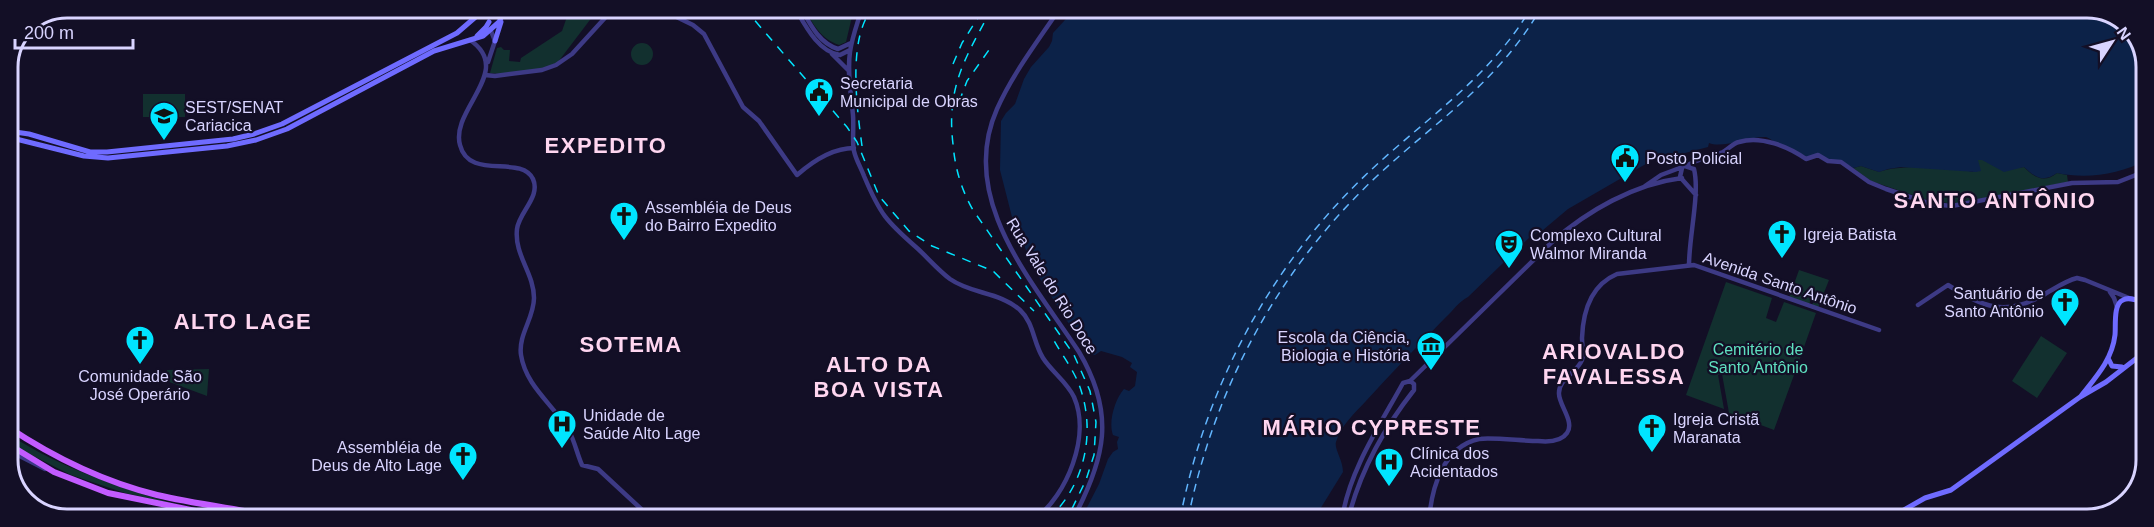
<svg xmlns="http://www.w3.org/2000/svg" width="2154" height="527" viewBox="0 0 2154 527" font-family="Helvetica,sans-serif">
	<rect width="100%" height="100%" fill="#130f26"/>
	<path fill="#12302f" d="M570 8H599L558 62 547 68 500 74 490 73 497 48 501 47 504 50H510L509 61 520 62 521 58 562 31Z
		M804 8H854L846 42 839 45C821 39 813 24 804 8Z
		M1887 9H1973C1965 14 1958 12 1950 16L1946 15C1936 18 1930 20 1919 18 1914 10 1901 8 1894 12Z
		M631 54a11 11 0 1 1 22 0a11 11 0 1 1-22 0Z
		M143 94H185V117H143Z
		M1982 159 2002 170 2024 167C2034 177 2044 184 2057 173L2067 175 2068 182 1952 204 1942 202 1936 203 1871 181 1853 168 1861 166 1879 172C1899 164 1952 167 1973 172L1978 160Z
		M1799 270 1829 280 1818 308 1812 306 1814 299 1811 298 1809 305 1789 298Z
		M1726 282 1772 298 1766 318 1776 322 1784 302 1816 313 1804 347 1799 346 1797 351 1802 353 1774 430 1729 413 1722 374 1718 375 1724 409 1686 395Z
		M2041 336 2067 353 2037 398 2012 381Z
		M209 369 207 396 164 380 167 370Z
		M8 434C61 468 118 487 178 505L125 493 71 475 8 443Z"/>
	<path fill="#0c2248" d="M1076 8 1887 9 1894 12C1901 7 1914 10 1919 18 1930 20 1937 18 1947 15L1950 16C1958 12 1965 14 1973 9H2099L2131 28 2146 60V160C2119 175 2086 179 2057 173 2043 183 2035 177 2024 167L2004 172 1982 160H1978L1981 171 1976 172 1901 167 1888 169 1879 172 1861 166 1853 168C1845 161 1833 163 1824 157L1808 158C1796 150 1790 149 1778 144 1774 142 1770 138 1766 137 1749 136 1723 149 1709 143L1708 147 1666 158 1656 154 1651 161 1568 209 1543 230 1532 235 1468 297C1457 303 1454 310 1445 318 1418 346 1391 373 1366 401 1355 413 1341 425 1336 442 1334 449 1343 460 1343 472L1314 519H1081L1099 484 1108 459 1113 452 1118 449 1117 442 1119 437 1113 435C1108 422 1115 399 1124 389L1129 391 1135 386 1137 372 1130 367 1132 363 1122 357 1101 351 1095 355H1091L1065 318 1030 263 1019 229 1012 217 1000 170 1001 121 1006 113 1015 104 1024 79 1031 67 1049 47 1052 41 1053 33Z"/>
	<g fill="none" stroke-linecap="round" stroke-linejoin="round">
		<path stroke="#62b6ff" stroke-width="1.5" stroke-dasharray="8 6" stroke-linecap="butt" d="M1180 519C1206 385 1271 263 1372 169 1428 117 1491 76 1531 8
			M1188 519C1214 388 1279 268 1376 177 1437 120 1497 84 1541 8"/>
		<path stroke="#3d3a85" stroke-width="4.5" d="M658 8 693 25 704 34 743 107 759 121 797 175C813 161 832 148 854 148
			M795 8C805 25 818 52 840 55L850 50
			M801 8C810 24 819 43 838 49L851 43
			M862 8C858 22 852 37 850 52 847 72 851 94 853 115 854 125 852 144 854 151 856 160 861 168 864 176 880 214 886 221 917 248 928 258 938 270 950 279 971 294 1000 292 1020 310 1034 323 1033 342 1043 358 1052 372 1067 382 1074 397 1091 436 1067 495 1035 519
			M1060 8C1038 41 1013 73 997 109 957 199 1033 282 1079 352 1116 414 1105 459 1073 519
			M470 40C515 71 450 109 460 145 469 181 521 154 533 179 541 197 519 212 517 229 514 255 534 273 534 298 534 318 518 335 521 355 526 387 554 405 569 431 575 442 577 454 582 465L598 469 652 519
			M832 54 849 71
			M488 62 495 41 491 31
			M485 75 495 76 542 70 556 65 572 54 614 8
			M1688 165C1699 158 1712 157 1723 152 1729 149 1733 143 1739 142 1761 135 1789 147 1806 159L1818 155 1828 161 1841 162 1869 182 1886 189 1931 204 1952 206 2072 183 2118 182 2146 171
			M1682 168 1680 177 1696 195
			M1645 186 1661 175 1685 166 1694 169C1700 193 1689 237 1689 265
			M2110 292 2114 298 2117 307
			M1918 305 1948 285C1982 307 2006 317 2043 295 2054 289 2065 281 2077 278L2085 280 2129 298
			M8 450 45 469
			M1342 519C1349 471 1380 425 1403 383L1410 381 1552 242C1587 211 1634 184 1682 178
			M1348 519C1360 472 1384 428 1414 390V384L1410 381
			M1429 519C1432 487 1443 447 1479 439 1491 437 1523 441 1538 441 1548 442 1561 442 1567 433 1575 422 1559 405 1559 394 1558 379 1577 373 1582 360 1584 354 1582 345 1582 338 1583 311 1591 285 1617 274L1694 265 1879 330"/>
		<path stroke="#6f6bff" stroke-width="5" d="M477 36 486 27 489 22
			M495 41 501 22
			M8 131 29 134 90 152H107L233 139 254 134 282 124 457 33 486 8
			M8 137 84 156 108 158 227 146 256 140 287 129 434 51 483 36 499 22 506 8
			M2108 358 2112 366 2122 367
			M2081 396C2096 377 2112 360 2115 335 2116 326 2113 304 2123 300 2129 296 2139 301 2146 303
			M1888 519 1925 498 1951 490 2080 397 2106 382 2146 351"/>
		<path stroke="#c25bff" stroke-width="6" d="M8 427C53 457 105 482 157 495 199 505 242 509 283 518
			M8 444 54 472 108 493 230 518"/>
		<path stroke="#00e5ff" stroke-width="1.5" stroke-dasharray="9 8" stroke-linecap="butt" d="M744 8 847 127 857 142 879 196 909 231 932 246 993 271 1034 311
			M992 8C966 57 946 86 953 144 955 168 961 189 973 210L1074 355 1090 391 1096 422 1094 455 1086 480 1067 519
			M953 64 962 43 979 16
			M959 102 967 81 991 47
			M862 146C857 109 847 37 873 8
			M1048 519C1086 485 1097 429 1078 382 1071 366 1060 352 1052 337"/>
	</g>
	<defs>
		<g id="civic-pin" transform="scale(1.5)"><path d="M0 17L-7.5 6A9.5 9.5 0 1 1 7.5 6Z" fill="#00e5ff" stroke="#130f26"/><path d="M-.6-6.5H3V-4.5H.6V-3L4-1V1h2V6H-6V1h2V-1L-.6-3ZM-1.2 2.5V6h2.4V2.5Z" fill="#111"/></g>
		<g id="university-pin" transform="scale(1.5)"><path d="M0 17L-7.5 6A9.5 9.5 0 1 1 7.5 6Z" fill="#00e5ff" stroke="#130f26"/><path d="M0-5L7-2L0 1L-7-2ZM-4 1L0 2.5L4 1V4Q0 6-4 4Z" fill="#111"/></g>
		<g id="church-pin" transform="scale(1.5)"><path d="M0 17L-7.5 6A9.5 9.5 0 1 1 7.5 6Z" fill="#00e5ff" stroke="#130f26"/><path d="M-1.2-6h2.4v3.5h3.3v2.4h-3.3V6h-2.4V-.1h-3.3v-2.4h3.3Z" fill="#111"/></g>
		<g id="theatre-pin" transform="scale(1.5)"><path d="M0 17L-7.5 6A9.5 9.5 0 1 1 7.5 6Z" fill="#00e5ff" stroke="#130f26"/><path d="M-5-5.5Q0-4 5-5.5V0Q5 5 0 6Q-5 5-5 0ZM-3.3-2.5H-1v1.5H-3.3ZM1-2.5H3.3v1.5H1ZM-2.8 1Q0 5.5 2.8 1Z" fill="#111"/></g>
		<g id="museum-pin" transform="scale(1.5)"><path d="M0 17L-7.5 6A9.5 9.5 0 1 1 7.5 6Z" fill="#00e5ff" stroke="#130f26"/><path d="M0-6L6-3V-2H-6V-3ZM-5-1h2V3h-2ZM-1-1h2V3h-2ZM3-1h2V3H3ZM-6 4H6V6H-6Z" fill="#111"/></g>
		<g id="hospital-pin" transform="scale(1.5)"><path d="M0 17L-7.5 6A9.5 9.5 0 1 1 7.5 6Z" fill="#00e5ff" stroke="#130f26"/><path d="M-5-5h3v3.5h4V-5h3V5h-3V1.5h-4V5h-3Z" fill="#111"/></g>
	</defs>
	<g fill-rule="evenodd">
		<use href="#civic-pin" x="819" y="92"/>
		<use href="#university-pin" x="164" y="116"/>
		<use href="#civic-pin" x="1625" y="158"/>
		<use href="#church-pin" x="624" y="216"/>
		<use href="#church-pin" x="1782" y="234"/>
		<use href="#theatre-pin" x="1509" y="244"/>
		<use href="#church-pin" x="2065" y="302"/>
		<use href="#church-pin" x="140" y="340"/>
		<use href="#museum-pin" x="1431" y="346"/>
		<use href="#hospital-pin" x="562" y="424"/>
		<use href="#church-pin" x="1652" y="428"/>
		<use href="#church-pin" x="463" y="456"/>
		<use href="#hospital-pin" x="1389" y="462"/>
	</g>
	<g text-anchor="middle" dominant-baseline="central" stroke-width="4.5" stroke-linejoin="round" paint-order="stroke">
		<g font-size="16" fill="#d9d4ff" stroke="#130f26" text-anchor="start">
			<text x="840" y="83">Secretaria<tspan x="840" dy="18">Municipal de Obras</tspan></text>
			<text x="185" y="107">SEST/SENAT<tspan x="185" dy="18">Cariacica</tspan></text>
			<text x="1646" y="158">Posto Policial</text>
			<text x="645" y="207">Assembléia de Deus<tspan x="645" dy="18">do Bairro Expedito</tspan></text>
			<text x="1803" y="234">Igreja Batista</text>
			<text x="1530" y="235">Complexo Cultural<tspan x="1530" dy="18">Walmor Miranda</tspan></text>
			<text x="2044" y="293" text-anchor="end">Santuário de<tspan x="2044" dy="18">Santo Antônio</tspan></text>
			<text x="1410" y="337" text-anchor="end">Escola da Ciência,<tspan x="1410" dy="18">Biologia e História</tspan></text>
			<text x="140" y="376" text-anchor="middle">Comunidade São<tspan x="140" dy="18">José Operário</tspan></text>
			<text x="583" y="415">Unidade de<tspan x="583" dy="18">Saúde Alto Lage</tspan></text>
			<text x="1673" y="419">Igreja Cristã<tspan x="1673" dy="18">Maranata</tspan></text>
			<text x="442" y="447" text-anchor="end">Assembléia de<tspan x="442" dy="18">Deus de Alto Lage</tspan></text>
			<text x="1410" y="453">Clínica dos<tspan x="1410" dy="18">Acidentados</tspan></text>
		</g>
		<g font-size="16" fill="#d9d4ff" stroke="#130f26">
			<text transform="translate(1780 283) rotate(19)">Avenida Santo Antônio</text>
			<text transform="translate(1052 286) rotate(58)">Rua Vale do Rio Doce</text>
		</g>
		<g font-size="16" fill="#5fe0c0" stroke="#130f26">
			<text x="1758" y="349">Cemitério de<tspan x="1758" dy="18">Santo Antônio</tspan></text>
		</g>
		<g font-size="22" font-weight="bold" letter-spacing="1.5" fill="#ffd6f0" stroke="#130f26">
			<text x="606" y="145">EXPEDITO</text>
			<text x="1995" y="200">SANTO ANTÔNIO</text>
			<text x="243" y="321">ALTO LAGE</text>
			<text x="631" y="344">SOTEMA</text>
			<text x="1614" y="351">ARIOVALDO<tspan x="1614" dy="25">FAVALESSA</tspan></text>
			<text x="879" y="364">ALTO DA<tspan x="879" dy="25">BOA VISTA</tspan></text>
			<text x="1372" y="427">MÁRIO CYPRESTE</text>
		</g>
	</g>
	<path d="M0 0H2154V527H0ZM67 18H2087A49 49 0 0 1 2136 67V460A49 49 0 0 1 2087 509H67A49 49 0 0 1 18 460V67A49 49 0 0 1 67 18Z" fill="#130f26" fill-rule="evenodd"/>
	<path fill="none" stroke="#d9d4ff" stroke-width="3" d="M67 18H2087A49 49 0 0 1 2136 67V460A49 49 0 0 1 2087 509H67A49 49 0 0 1 18 460V67A49 49 0 0 1 67 18Z"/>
	<g transform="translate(2112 42) rotate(54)" stroke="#130f26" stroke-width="4.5" paint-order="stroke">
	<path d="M0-4.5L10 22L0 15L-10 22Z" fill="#d9d4ff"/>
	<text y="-9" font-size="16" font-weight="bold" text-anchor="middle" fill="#d9d4ff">N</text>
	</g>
	<path d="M15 39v9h118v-9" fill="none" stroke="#d9d4ff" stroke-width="3"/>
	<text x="24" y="39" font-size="18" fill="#d9d4ff" stroke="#130f26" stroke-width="4.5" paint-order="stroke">200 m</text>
</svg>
